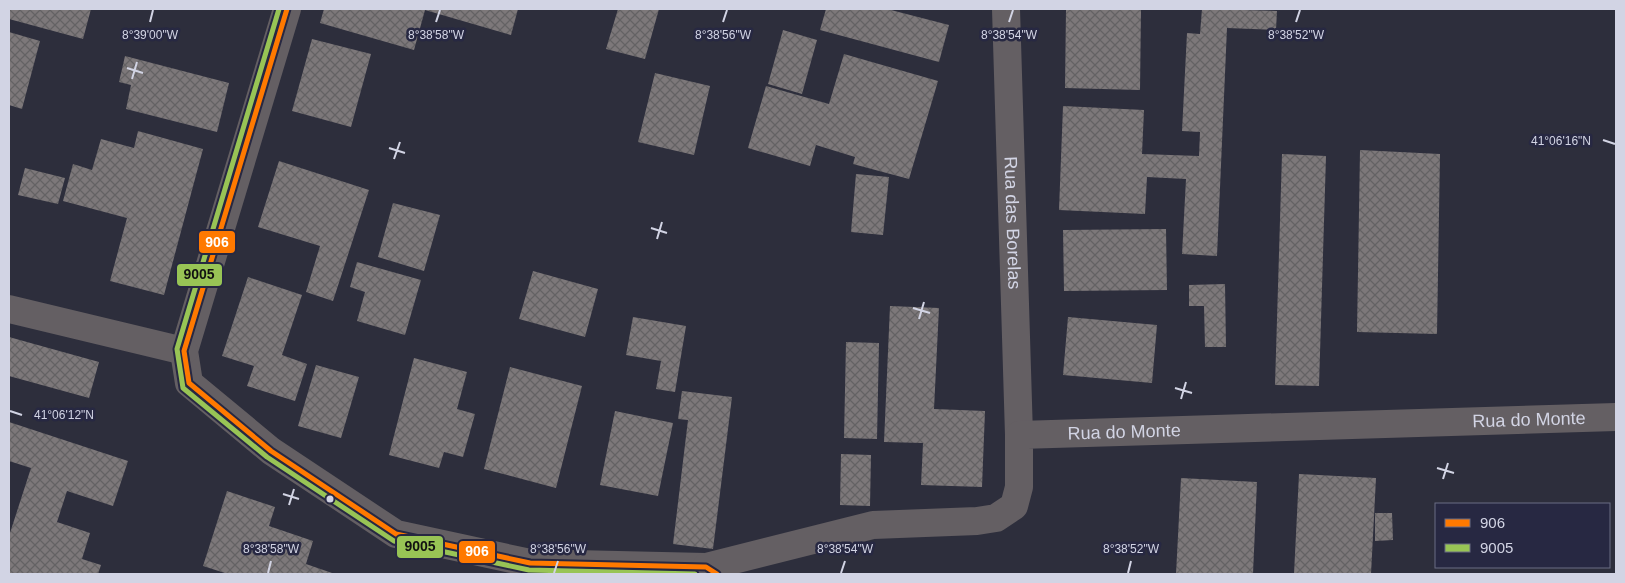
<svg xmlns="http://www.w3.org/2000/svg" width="1625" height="583" viewBox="0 0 1625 583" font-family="Helvetica,sans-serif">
	<defs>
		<pattern id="building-cross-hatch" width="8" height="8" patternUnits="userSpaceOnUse" patternTransform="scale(1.25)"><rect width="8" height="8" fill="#7d787a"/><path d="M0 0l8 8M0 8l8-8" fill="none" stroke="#646264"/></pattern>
	</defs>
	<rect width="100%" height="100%" fill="#2d2e3c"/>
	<path fill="url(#building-cross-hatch)" d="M9 9H91L83 39 9 19Z
		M324 9H518L511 35 425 10 414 50 320 23Z
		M618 9H659L645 59 606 49Z
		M826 9H887L949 25 939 62 820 30Z
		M1066 9H1141L1140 90 1065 88Z
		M1202 9 1277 11 1276 30 1227 28 1217 256 1182 254 1186 179 1147 177 1145 214 1059 210 1063 106 1144 110 1142 154 1199 156 1200 132 1182 131 1187 33 1200 34Z
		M783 30 817 40 802 94 768 84Z
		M9 32 40 41 22 109 9 105Z
		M312 39 371 54 351 127 292 111Z
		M844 54 938 81 909 179 853 164 855 157 816 145 810 166 748 148 766 86 829 104Z
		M125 56 229 83 217 132 126 109 131 85 119 82Z
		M655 73 710 86 694 155 638 142Z
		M138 131 203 149 164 295 110 281 127 218 63 201 73 164 92 170 101 139 134 148Z
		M1360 150 1440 154 1437 334 1357 332Z
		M1282 154 1326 156 1319 386 1275 385Z
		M279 161 369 190 333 301 306 292 320 246 258 227Z
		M25 168 65 178 58 204 18 195Z
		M856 174 889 177 883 235 851 232Z
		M393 203 440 215 424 271 378 257Z
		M1166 229 1167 290 1064 291 1063 230Z
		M357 262 421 280 405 335 357 321 365 292 350 287Z
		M533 271 598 289 585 337 519 319Z
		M248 277 302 295 282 355 307 364 295 401 247 386 254 366 222 356Z
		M1225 284 1226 347H1205L1204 306H1189V285Z
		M890 306 939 308 934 409 985 411 982 487 921 485 923 443 884 442Z
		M633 317 686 326 675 392 656 389 661 361 626 355Z
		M1068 317 1157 325 1152 383 1063 375Z
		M9 337 99 362 89 398 9 376Z
		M846 342 879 343 877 439 844 438Z
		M414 358 467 372 457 409 475 414 463 457 444 452 439 468 389 455Z
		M316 365 359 377 341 438 298 426Z
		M510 367 582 386 556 488 484 469Z
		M682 391 732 397 713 549 673 544 688 420 678 419Z
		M615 411 673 423 658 496 600 485Z
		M9 422 128 461 113 506 67 491 57 522 90 533 82 559 101 565 98 574H9V536L31 468 9 461Z
		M841 454 871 455 870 506 840 505Z
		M1299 474 1376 478 1371 574H1294Z
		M1181 478 1257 482 1253 574H1176Z
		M227 491 275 507 269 526 313 541 306 564 335 574H228L203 566Z
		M1375 513H1392L1393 540 1375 541Z"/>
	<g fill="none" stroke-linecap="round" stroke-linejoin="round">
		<g stroke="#645f63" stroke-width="28">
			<path d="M287 9 184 351 189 383 271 451 396 534 530 563 706 567 717 574"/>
			<path id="s1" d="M1006 9 1019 435"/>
			<path d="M9 309 184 351"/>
			<path id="s2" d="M706 567 873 525 977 521 996 518 1014 506 1019 487V435L1616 417"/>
		</g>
		<g stroke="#272842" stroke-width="9">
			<path id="bus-1" d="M287 9 184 351 189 383 271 451 396 534 530 563 706 567 717 574"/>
		</g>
		<g stroke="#272842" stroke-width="9">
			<path id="bus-2" d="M279 9 177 349 183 388 267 457 394 541 529 570 695 574"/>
		</g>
		<use href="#bus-1" stroke="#ff7900" stroke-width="5"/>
		<use href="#bus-2" stroke="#98c455" stroke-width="5"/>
	</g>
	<path fill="none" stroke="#d2d4e4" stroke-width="2" d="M150 22 153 10M436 22 440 10M723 22 727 10M1009 22 1013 10M1296 22 1300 10M127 68 143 73M132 79 137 62M1603 140 1615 144M389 148 405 153M394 159 400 142M651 228 667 233M657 239 662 222M913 308 930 313M919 319 924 302M1175 388 1192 393M1181 399 1186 382M10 411 22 415M1437 468 1454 473M1443 479 1448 463M283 494 299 499M289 505 294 489M268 573 271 561M554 573 558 561M841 573 845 561M1128 573 1131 561"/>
	<circle fill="#d2d4e4" stroke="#272842" stroke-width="2" cx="330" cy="499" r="4.5"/>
	<g text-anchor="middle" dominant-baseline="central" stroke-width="5" stroke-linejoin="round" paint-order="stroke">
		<g font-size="18" fill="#d2d4e4" stroke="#272842">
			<text stroke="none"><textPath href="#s1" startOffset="214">Rua das Borelas</textPath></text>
			<text stroke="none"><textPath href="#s2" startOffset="899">Rua do Monte</textPath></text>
			<text stroke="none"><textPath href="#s2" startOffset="494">Rua do Monte</textPath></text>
		</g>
	</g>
	<g font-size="12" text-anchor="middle" fill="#d2d4e4" stroke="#272842" stroke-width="5" stroke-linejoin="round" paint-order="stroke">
		<text x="150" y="39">8°39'00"W</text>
		<text x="436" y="39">8°38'58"W</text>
		<text x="723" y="39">8°38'56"W</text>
		<text x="1009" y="39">8°38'54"W</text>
		<text x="1296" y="39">8°38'52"W</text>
		<text x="1561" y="145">41°06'16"N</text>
		<text x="64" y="419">41°06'12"N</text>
		<text x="271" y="553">8°38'58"W</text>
		<text x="558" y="553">8°38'56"W</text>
		<text x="845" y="553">8°38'54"W</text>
		<text x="1131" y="553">8°38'52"W</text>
	</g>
	<g stroke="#272842" stroke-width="2">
		<rect x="198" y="230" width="38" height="24" rx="5" fill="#ff7900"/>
		<rect x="176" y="263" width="47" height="24" rx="5" fill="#98c455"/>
		<rect x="396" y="535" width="48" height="24" rx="5" fill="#98c455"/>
		<rect x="458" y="540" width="38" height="24" rx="5" fill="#ff7900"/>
	</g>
	<g font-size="14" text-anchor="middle" font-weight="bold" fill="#fff">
		<text x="217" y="247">906</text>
		<text x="477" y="556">906</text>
	</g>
	<g font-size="14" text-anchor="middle" font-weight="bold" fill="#111">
		<text x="199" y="279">9005</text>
		<text x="420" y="551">9005</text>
	</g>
	<rect width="1625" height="583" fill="none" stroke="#d2d4e4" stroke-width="20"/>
	<rect x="1435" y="503" width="175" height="65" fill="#272842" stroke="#6b6d83"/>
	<rect x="1445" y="519" width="25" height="8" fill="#ff7900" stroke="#6b6d83"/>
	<text x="1480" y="528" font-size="15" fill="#d2d4e4">906</text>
	<rect x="1445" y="544" width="25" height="8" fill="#98c455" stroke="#6b6d83"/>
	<text x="1480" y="553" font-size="15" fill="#d2d4e4">9005</text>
</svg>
